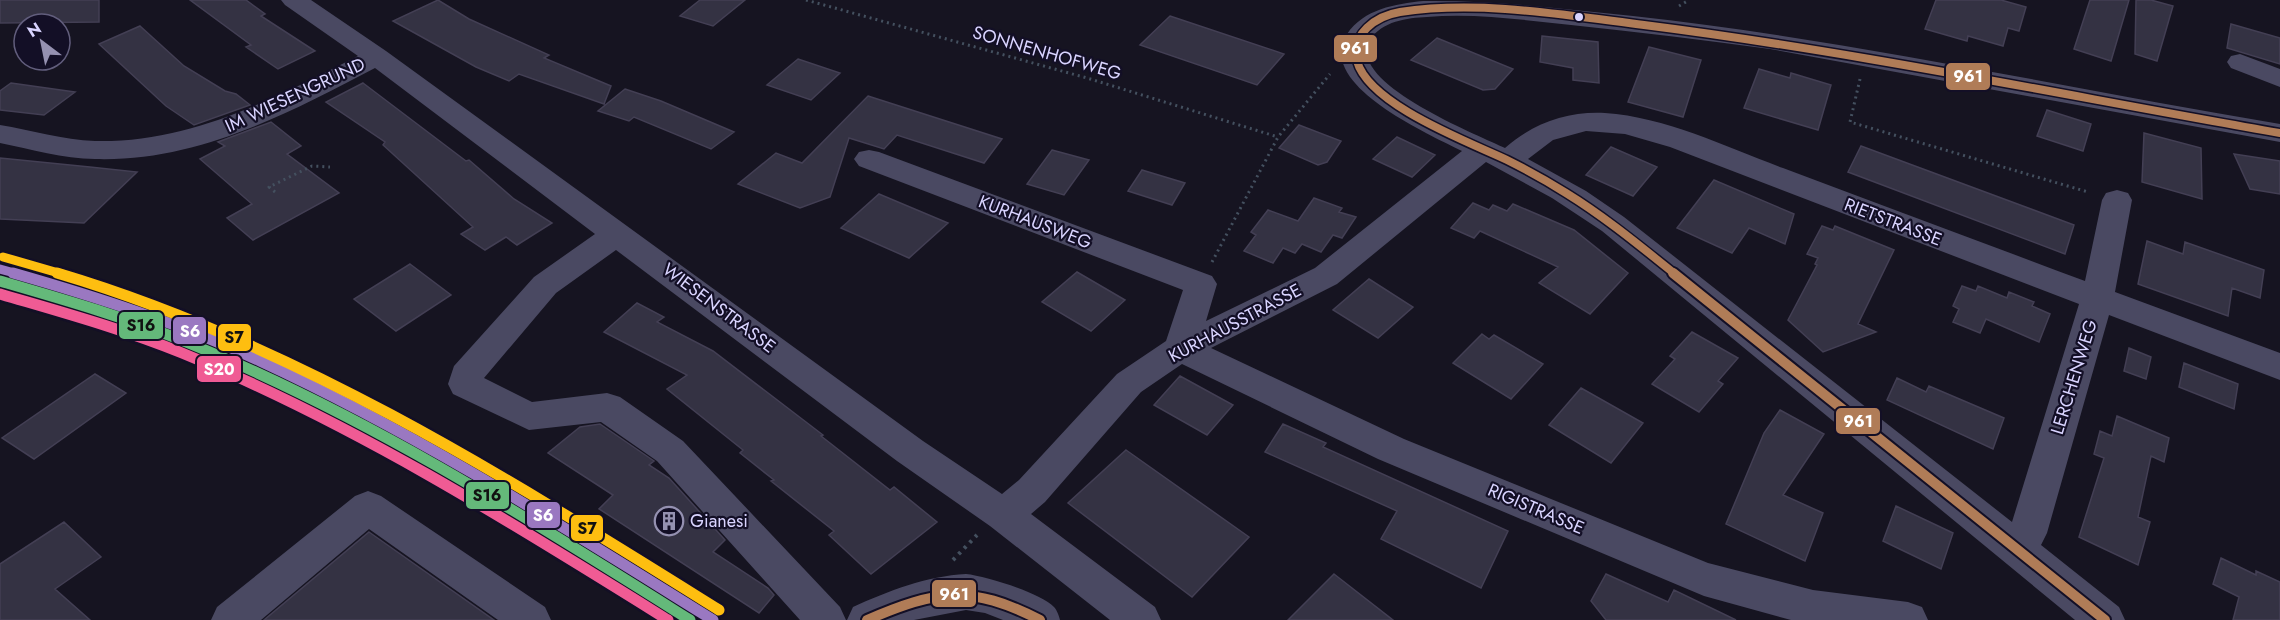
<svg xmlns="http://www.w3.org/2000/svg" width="2280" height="620" viewBox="0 0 2280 620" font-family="Jost,sans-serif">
	<rect width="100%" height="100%" fill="#161421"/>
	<path fill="#343243" stroke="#433f54" stroke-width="1.5" d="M0 0H99V22L0 23Z
		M190 0H246L265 14 261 16 315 51 278 69 246 47 251 45Z
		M438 0 469 19 549 55 544 58 611 86 604 104 519 74 509 81 476 67 393 21Z
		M700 0H745L713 26 680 16Z
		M1936 0H2001L2026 7 2019 31 2008 28 2003 46 1968 36 1967 41 1925 29Z
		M2090 0H2129L2111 61 2074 49Z
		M2136 0H2151L2173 6 2157 61 2135 54Z
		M1170 16 1284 54 1257 85 1140 45Z
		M2231 24 2280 38V64L2227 48Z
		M140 26 184 66 225 91 236 94 250 105 194 125 166 106 99 44Z
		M1542 36 1598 42 1599 83 1573 80V68L1540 62Z
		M1437 38 1513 69 1495 89 1483 90 1411 60Z
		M1649 47 1701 60 1683 117 1628 102Z
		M798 59 840 73 811 100 767 85Z
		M1759 69 1790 78 1791 73 1831 85 1818 130 1744 108Z
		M11 83 75 92 44 115 0 110V91Z
		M363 83 466 161 469 160 514 199 552 223 517 245 506 237 485 250 461 234 473 227 383 145 385 142 326 102Z
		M625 89 661 101 734 132 711 149 634 117 629 121 598 111Z
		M868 96 1002 139 984 163 897 135 884 149 849 138 830 197 800 208 738 184 776 153 802 163Z
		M2047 110 2091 124 2083 151 2037 136Z
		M271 122 301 146 287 154 339 193 253 240 227 218 252 204 200 159 225 146 218 142Z
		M1299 125 1341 141 1327 162 1318 165 1279 148Z
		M2144 133 2201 148 2202 199 2142 182Z
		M1397 137 1435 155 1412 177 1373 159Z
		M1861 146 2074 225 2065 254 1848 172Z
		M1611 147 1657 167 1633 196 1586 175Z
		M1052 150 1089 160 1064 195 1027 184Z
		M2234 154 2280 161V194L2250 189Z
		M0 158 90 167 137 172 84 223 0 219Z
		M1142 170 1185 183 1172 205 1128 191Z
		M1714 180 1794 214 1785 244 1749 228 1732 253 1677 228Z
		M879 194 948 223 909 258 841 228Z
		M1314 198 1342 208 1339 212 1356 217 1342 238 1333 235 1321 252 1302 244 1295 253 1283 248 1273 263 1244 251 1256 235 1251 232 1268 210 1298 221Z
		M1473 203 1489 210 1493 205 1507 211 1513 204 1574 230 1628 273 1590 314 1539 283 1558 267 1480 231 1474 238 1451 228Z
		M1822 226 1833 230 1835 226 1894 250 1858 324 1876 332 1823 352 1788 320 1817 265 1815 264 1818 258 1807 254Z
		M2147 241 2183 254 2185 242 2264 270 2260 298 2232 288 2228 316 2138 284Z
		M410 264 451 295 396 331 354 299Z
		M1077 272 1125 300 1091 331 1042 302Z
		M1369 279 1413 307 1378 338 1333 310Z
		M1962 286 1976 291 1978 286 2007 298 2009 292 2034 302 2032 306 2050 314 2039 342 1986 319 1980 333 1953 322 1959 309 1953 306Z
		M637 303 664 317 657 322 713 351 823 435 821 436 890 490 894 487 937 522 871 574 829 535 834 531 771 481 774 480 740 453 743 450 667 389 687 375 604 332Z
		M1692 332 1738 358 1718 381 1723 384 1699 412 1652 384 1675 359 1670 356Z
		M1482 334 1489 339 1494 335 1543 364 1511 399 1453 363Z
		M2129 348 2151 357 2146 379 2124 371Z
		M2184 363 2238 384 2234 409 2179 387Z
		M95 374 126 393 34 459 2 438Z
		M1180 376 1233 405 1207 435 1154 405Z
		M1897 378 1926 392 1929 386 2004 418 1993 449 1887 400Z
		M1581 388 1643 423 1611 463 1549 425Z
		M1780 410 1824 434 1783 495 1823 513 1805 561 1726 524 1764 433Z
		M2117 416 2169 438 2164 462 2151 456 2138 517 2150 522 2138 565 2079 537 2104 458 2094 454 2100 431 2112 436Z
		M600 424 654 461 649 465 669 478 725 540 713 552 768 588 774 595 759 613 599 509 613 495 548 453 580 427Z
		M1283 424 1326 443 1323 447 1508 531 1481 588 1381 539 1397 511 1265 452Z
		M1126 450 1249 537 1192 597 1068 503Z
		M1896 506 1953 533 1941 569 1883 541Z
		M64 522 101 557 55 589 90 620H0V564Z
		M369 532 494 620H264Z
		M2221 558 2256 575V571L2280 582V620H2233L2239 597 2213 584Z
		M1334 574 1393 620H1288Z
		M1606 574 1668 602 1674 590 1736 620H1606L1591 601Z"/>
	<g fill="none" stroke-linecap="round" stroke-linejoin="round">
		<path stroke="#44505f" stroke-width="3" stroke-dasharray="2 4" stroke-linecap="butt" d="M806 0 1087 78 1278 137
			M1679 6 1689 0
			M1860 79 1850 122 2088 192
			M275 192 269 187 312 166 330 167
			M1212 262 1278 137 1330 74"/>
		<path stroke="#44505f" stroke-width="4" stroke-dasharray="3 5" stroke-linecap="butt" d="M953 560 977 535"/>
		<path fill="#4a4962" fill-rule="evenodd" d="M281 0H311L386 51 923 441 1002 494 1019 480 1117 374 1166 341 1183 290 859 166 854 159 859 152 869 150 879 152 1212 276 1217 284 1206 321 1315 268 1462 151C1429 134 1314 84 1347 34 1364 9 1395 4 1423 1 1492 0 1565 9 1633 16 1851 40 2064 88 2280 124V142L1770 49C1704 40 1638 32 1571 25 1523 20 1475 13 1427 17 1407 18 1382 21 1370 40 1344 82 1478 135 1505 148 1533 123 1568 111 1605 113 1666 117 1726 147 1783 168 1883 206 1984 243 2085 281L2102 200 2106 193 2117 190 2128 193 2132 200 2115 292 2280 353V380L2109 315 2047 533 2041 545 2119 607 2125 620H2075L1602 231 1552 198 1486 162 1337 284 1211 348 1404 439 1708 563 1813 590 1908 602 1922 607 1928 620H1791L1704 596 1378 459 1182 364 1141 392 1045 502 1031 514 1155 607 1161 620H1110L990 526 897 461 616 250 556 293 484 378 532 402 607 393 620 397 683 441 840 607 846 620H800L657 461 601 422 529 430 453 394 448 384 454 366 534 277 595 234 375 68C287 114 197 162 95 159 63 159 31 149 0 143V125C31 130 63 140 95 141 191 143 275 98 358 56L285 5ZM1586 131 1625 134 1670 147 2079 304 2012 522 1624 217 1586 191 1528 159 1553 140Z
			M2240 54 2280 69V87L2231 68 2227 62 2231 56Z
			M368 491 381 496 545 607 551 620H498L369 529 261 620H211L217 607 355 496Z
			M966 574C986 576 1041 593 1054 607 1057 610 1059 616 1060 620H1003L985 613 966 610 914 620H847L853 607C888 591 927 576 966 574Z"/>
		<g stroke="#130f26" stroke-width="11">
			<path id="bus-1-far1" d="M1675 274C1640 246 1605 217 1566 193 1547 181 1527 170 1507 160 1469 142 1369 105 1357 61 1350 34 1376 16 1400 12 1479 0 1565 15 1644 25 1857 52 2068 96 2280 133"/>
		</g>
		<g stroke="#130f26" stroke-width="14">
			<path id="bus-1" d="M1673 273 2105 620
				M867 620C937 590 970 584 1040 620"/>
		</g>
		<use href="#bus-1-far1" stroke="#b07c57" stroke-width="8"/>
		<use href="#bus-1" stroke="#b07c57" stroke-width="10"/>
		<g stroke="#130f26" stroke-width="13">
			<path id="rail-1-far1" d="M0 269 18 274"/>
		</g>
		<g stroke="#130f26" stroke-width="16">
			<path id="rail-1" d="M13 273C97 297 181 324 260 361 418 434 565 528 713 620"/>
		</g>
		<g stroke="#130f26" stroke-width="16">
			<path id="rail-2" d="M0 281C62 299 125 317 186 342 364 414 528 518 690 620"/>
		</g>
		<g stroke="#130f26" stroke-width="13">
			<path id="rail-3-far1" d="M3 257 62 274"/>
		</g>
		<g stroke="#130f26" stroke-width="16">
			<path id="rail-3" d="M57 273C296 344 509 479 719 610"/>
		</g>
		<g stroke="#130f26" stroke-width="16">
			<path id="rail-4" d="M0 294C61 312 123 329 182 353 353 423 511 522 668 620"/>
		</g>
		<use href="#rail-1-far1" stroke="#9a78c1" stroke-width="9"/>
		<use href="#rail-1" stroke="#9a78c1" stroke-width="11"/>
		<use href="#rail-2" stroke="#64b97a" stroke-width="11"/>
		<use href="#rail-3-far1" stroke="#febe10" stroke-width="9"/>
		<use href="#rail-3" stroke="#febe10" stroke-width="11"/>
		<use href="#rail-4" stroke="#f05b94" stroke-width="11"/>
	</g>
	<defs>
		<g id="building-ring" transform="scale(1.5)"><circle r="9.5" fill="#130f26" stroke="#9591b1" stroke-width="1.5"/><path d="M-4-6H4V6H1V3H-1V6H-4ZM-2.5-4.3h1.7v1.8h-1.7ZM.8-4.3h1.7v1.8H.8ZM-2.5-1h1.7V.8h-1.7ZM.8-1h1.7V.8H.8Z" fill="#9591b1"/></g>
	</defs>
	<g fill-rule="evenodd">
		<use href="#building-ring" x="669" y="521"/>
	</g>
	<circle fill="#d9d4ff" stroke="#130f26" stroke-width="2" cx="1579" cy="17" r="5"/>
	<g text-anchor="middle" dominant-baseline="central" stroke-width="4.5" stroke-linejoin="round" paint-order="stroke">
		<g font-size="18" fill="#d9d4ff" stroke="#130f26">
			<text transform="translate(1047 53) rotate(16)">SONNENHOFWEG</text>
			<text transform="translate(295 95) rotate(-25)">IM WIESENGRUND</text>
			<text transform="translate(1035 222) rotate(21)">KURHAUSWEG</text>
			<text transform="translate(1893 222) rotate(21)">RIETSTRASSE</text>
			<text transform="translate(719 308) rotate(37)">WIESENSTRASSE</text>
			<text transform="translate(1235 323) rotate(-28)">KURHAUSSTRASSE</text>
			<text transform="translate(2074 377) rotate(-73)">LERCHENWEG</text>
			<text transform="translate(1536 509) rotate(23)">RIGISTRASSE</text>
		</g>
		<g font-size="18" fill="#d9d4ff" stroke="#130f26" text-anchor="start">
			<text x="690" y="521">Gianesi</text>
		</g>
	</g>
	<g stroke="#130f26" stroke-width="2">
		<rect x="1333" y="34" width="45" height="29" rx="6" fill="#b07c57"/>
		<rect x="1945" y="62" width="46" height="29" rx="6" fill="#b07c57"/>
		<rect x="118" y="311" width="46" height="29" rx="6" fill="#64b97a"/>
		<rect x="172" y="316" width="35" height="29" rx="6" fill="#9a78c1"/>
		<rect x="217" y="323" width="35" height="29" rx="6" fill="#febe10"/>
		<rect x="196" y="355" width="46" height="28" rx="6" fill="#f05b94"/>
		<rect x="1835" y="407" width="46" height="28" rx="6" fill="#b07c57"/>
		<rect x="465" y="481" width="45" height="29" rx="6" fill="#64b97a"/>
		<rect x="526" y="501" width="35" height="28" rx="6" fill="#9a78c1"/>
		<rect x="570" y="514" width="34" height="28" rx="6" fill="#febe10"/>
		<rect x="931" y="579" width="46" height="29" rx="6" fill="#b07c57"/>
	</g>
	<g font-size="16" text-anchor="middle" font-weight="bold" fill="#fff">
		<text x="1355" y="54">961</text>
		<text x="1968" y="82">961</text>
		<text x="190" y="337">S6</text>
		<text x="219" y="375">S20</text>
		<text x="1858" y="427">961</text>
		<text x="543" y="521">S6</text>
		<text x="954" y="600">961</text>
	</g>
	<g font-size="16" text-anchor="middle" font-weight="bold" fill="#111">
		<text x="141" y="331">S16</text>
		<text x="234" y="343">S7</text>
		<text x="487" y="501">S16</text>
		<text x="587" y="534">S7</text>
	</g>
	<g transform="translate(42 42) rotate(328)"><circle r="28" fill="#130f26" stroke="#625e7d" stroke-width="1.5"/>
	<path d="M0-4.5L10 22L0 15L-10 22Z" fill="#9591b1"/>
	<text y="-9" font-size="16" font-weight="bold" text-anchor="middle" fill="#d9d4ff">N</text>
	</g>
</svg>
